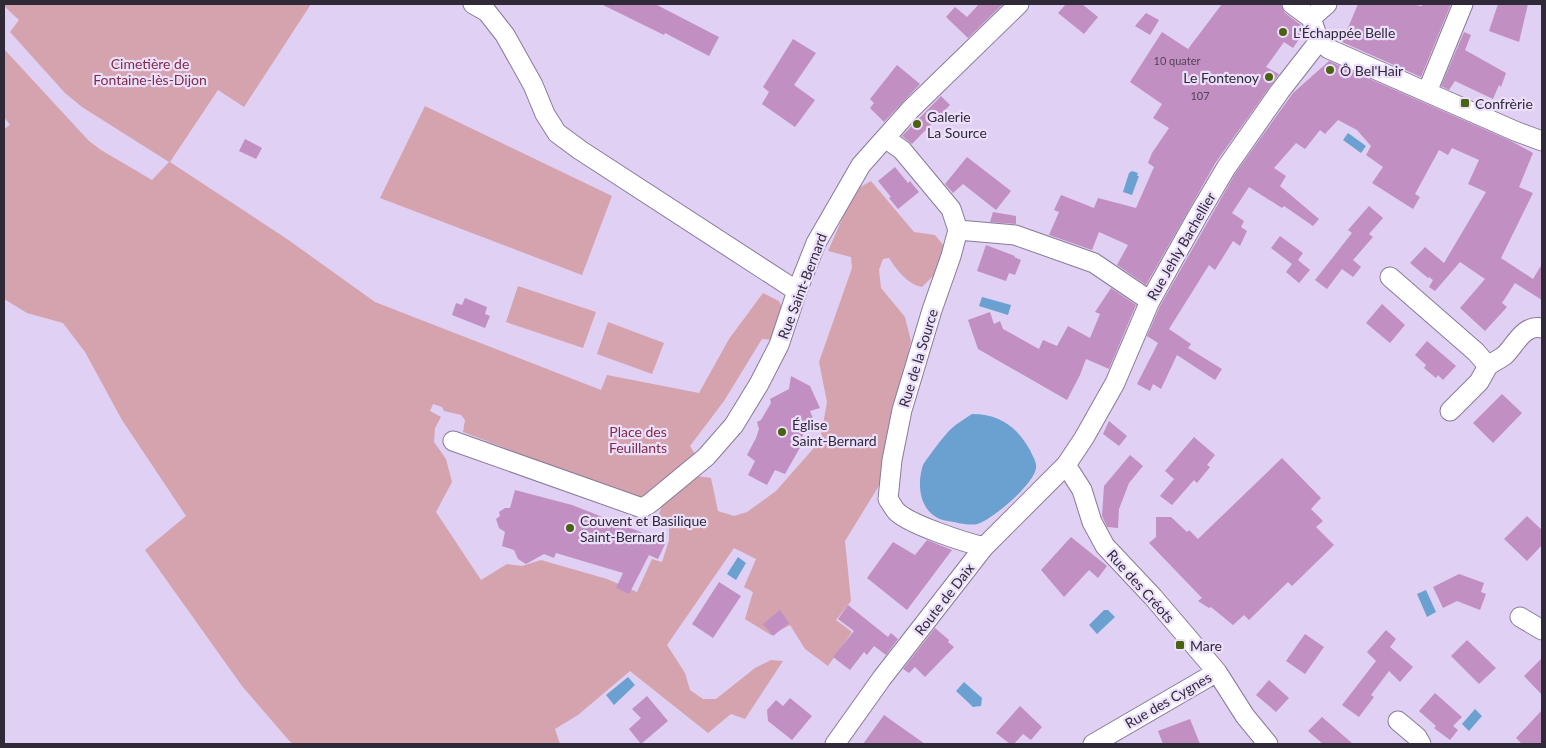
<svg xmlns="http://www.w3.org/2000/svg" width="1546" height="748" viewBox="0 0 1546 748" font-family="Lato,sans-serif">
	<rect width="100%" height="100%" fill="#e0d0f3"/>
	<path fill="#d5a3ad" d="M4 4H311L244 107 218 90 170 162 287 239 375 302 601 390 607 375 699 393 729 339 763 293 779 301 784 311 774 340 762 339 724 401 690 446 698 459 644 501 463 432 465 420 461 415 444 411 442 407 433 404 430 411 441 417 435 428 434 442 446 459 452 482 436 512 481 580 507 564 522 566 541 560 607 579 637 592 652 559 662 562 669 540V526L658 517 663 502 697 476 711 478 718 511 734 516 747 512 776 491 820 441 827 402 819 362 852 268 851 257 828 251 855 190 871 181 914 232 935 235 944 246 934 275 922 287C907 284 897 270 889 258L883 259 879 270 881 288 905 317 911 341 880 484 845 541 851 601 836 620 852 632 828 666 805 649 790 625 771 635 745 619 753 592 744 587 756 559 734 548 667 645 685 673 690 690 703 699H716L755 668 771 660 783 661 745 719 731 714 708 733 630 671 578 715 555 729 560 744H292L242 686 145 550 186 516 122 420 85 352 63 323 27 313 4 299V129L10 125 4 117V49L89 141 101 150 152 180 169 162 82 107 65 93 10 32 19 20 4 6Z
		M425 106 612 196 582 275 380 198Z
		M518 286 596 312 583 348 506 322Z
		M608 322 664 343 652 374 597 354Z"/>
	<path fill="#6aa1d0" d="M1348 133 1366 146 1361 153 1343 140Z
		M1132 171 1138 173 1137 176H1139L1132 195 1123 192 1129 173Z
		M982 297 1011 305 1008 315 979 306Z
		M972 414C1000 414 1017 427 1030 450 1032 455 1037 462 1036 468 1034 484 995 517 980 523 974 526 964 524 958 523 951 521 941 521 936 517 919 507 917 483 923 465 925 461 946 433 951 429 957 423 965 419 972 414Z
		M738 557 746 563 736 580 727 574Z
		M1426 590 1436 612 1427 617 1417 594Z
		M1104 610H1108L1115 617 1097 634 1089 625Z
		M628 677 635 685 614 705 606 695Z
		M964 682 982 698 981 706 973 707 956 691Z
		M1475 709 1482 716 1469 731 1462 724Z"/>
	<path fill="#c18fc2" d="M601 4H655L719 37 709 56 665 33 664 35Z
		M979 4H1003L968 38 946 17 955 7 967 17Z
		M1066 4H1082L1098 17 1084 34 1058 13Z
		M1222 4H1281L1285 13 1301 25 1297 31 1302 35 1293 48 1284 42 1266 67 1279 74 1216 162 1146 285 1117 265 1128 245 1099 232 1092 250 1049 235 1059 212 1054 210 1061 195 1094 208 1098 198 1136 208 1154 167 1148 163 1152 153 1169 128 1153 118 1162 104 1130 82 1162 32 1188 49Z
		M1358 4H1409L1422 6 1423 4H1451L1421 77 1342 42Z
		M1498 4H1528L1519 42 1489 31Z
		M1146 13 1159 20 1150 35 1135 26Z
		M1464 32 1471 35 1465 50 1506 73 1501 87 1499 85 1493 99 1455 81 1449 90 1441 86Z
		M793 39 816 53 794 85 815 100 795 127 762 104 769 92 763 87Z
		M1329 61 1513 142 1533 153 1519 187 1533 193 1501 258 1533 279 1542 264V300L1515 283 1502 303 1507 307 1485 331 1460 308 1485 279 1460 262 1435 291 1429 287 1433 280 1429 277 1428 278 1410 263 1425 247 1444 263 1486 192 1468 184 1479 160 1452 148 1448 155 1439 150 1415 194 1420 197 1413 209 1372 183 1383 167 1366 155 1371 146 1357 130 1338 120 1325 134 1320 130 1305 149 1296 143 1274 168 1286 176 1280 186 1319 219 1313 226 1284 206 1282 208 1249 187 1232 213 1244 221 1241 227 1247 231 1240 246 1233 241 1215 270 1209 265 1169 329 1191 344 1188 348 1222 369 1215 380 1177 355 1161 389 1153 384 1150 391 1137 384 1158 343 1147 336 1160 306 1235 174 1293 93Z
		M897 65 920 84 884 122 870 108 874 103 870 99Z
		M941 96 950 105 912 144 902 136Z
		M245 139 262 148 256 159 239 151Z
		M967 157 1011 191 996 210 963 184 953 193 945 184Z
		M895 167 908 183 910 181 919 192 898 209 889 198 891 197 878 181Z
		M1369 206 1383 218 1369 234 1373 237 1353 260 1361 267 1353 277 1342 269 1327 289 1315 280 1352 233 1348 230Z
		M993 212 1016 216V224L990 222Z
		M1280 236 1303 253 1298 260 1310 270 1299 283 1286 272 1292 264 1271 248Z
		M986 245 1015 256 1014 257 1021 260 1015 275 1009 273 1006 281 977 271Z
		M1111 288 1136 305 1109 369 1086 359 1080 375 1067 400 978 349 968 320 990 312 994 324 1000 321 1003 329 1039 349 1043 340 1057 346 1068 326 1090 338 1100 314 1095 312Z
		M465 298 487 307 485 314 490 316 485 328 452 315 456 303 462 305Z
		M1382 304 1405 325 1390 343 1366 323Z
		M1427 341 1456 366 1443 380 1438 375 1436 378 1424 368 1426 365 1415 355Z
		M791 376 810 386 820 408 810 411 814 421 809 422 801 439 802 444 785 474 775 470 767 485 748 475 755 461 747 455 756 438 759 429 757 422 761 420 771 403 770 399 789 389Z
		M1502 394 1522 413 1493 443 1473 423Z
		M1109 421 1127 436 1119 446 1103 434Z
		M1194 437 1215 455 1207 465 1210 467 1197 483 1194 480 1172 505 1160 496 1174 479 1165 471Z
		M1130 455 1143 466 1129 483 1119 509 1118 528 1107 527 1102 516 1104 486Z
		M1282 458 1321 498 1311 509 1323 521 1316 527 1334 545 1292 586 1288 582 1249 620 1244 615 1233 625 1211 607 1209 608 1198 601 1202 598 1149 543 1156 537V517H1171L1187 532 1189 530 1198 539Z
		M515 490 572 505 666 542 658 559 649 555 629 594 616 588 623 573 556 553 554 558 544 554 526 564 518 559 514 550 502 546 505 532 499 528 496 519 500 516 499 512 505 508H510Z
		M1527 516 1542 530V545L1527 561 1504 539Z
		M1071 537 1107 566 1098 578 1089 570 1064 597 1041 570Z
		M927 540 952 550 907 610 867 578 893 542 915 555Z
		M1459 574 1484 583 1481 592 1486 594 1480 610 1457 601 1443 608 1433 587Z
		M719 582 741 596 713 638 692 624Z
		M848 605 888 637 891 633 898 639 886 655 874 646 867 655 864 652 850 670 833 657 854 631 838 619Z
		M780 610 789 623 773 636 763 624Z
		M935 628 949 640 948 642 954 647 925 677 915 667 909 673 903 669Z
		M1386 630 1396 639 1390 647 1413 667 1400 682 1389 671 1371 695 1374 697 1359 717 1342 705 1376 661 1367 652Z
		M1305 634 1324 647 1305 674 1286 661Z
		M1467 640 1496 668 1479 684 1451 656Z
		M1542 658V695L1524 676Z
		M1269 680 1289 698 1276 712 1256 695Z
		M1435 693 1462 717 1453 726 1458 730 1450 740 1434 728 1436 726 1419 711Z
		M647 696 668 721 641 744 629 729 641 718 632 709Z
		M790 698 812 716 792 740 768 721 767 710 776 700 783 706Z
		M1020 706 1042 727 1031 740 1023 734 1014 744H1010L996 733Z
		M1542 710V744H1522L1516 738Z
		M884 715 925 744H863Z
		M1322 717 1353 744H1323L1308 731Z
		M1190 719 1200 744H1163L1158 731Z"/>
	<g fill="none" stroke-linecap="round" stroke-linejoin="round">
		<g stroke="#897a9a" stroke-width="21">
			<path id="street" d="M473 4 487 12 505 35 533 85 545 114 557 133 580 150 797 291
				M1292 4 1311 18 1319 41
				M1311 18 1327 4
				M1319 41 1329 49 1515 131 1542 141
				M1427 92 1463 4
				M885 138 902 150 951 209 958 230 951 256 932 310 902 410 892 460 888 499C891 503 894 509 897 512 911 525 964 542 984 547
				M958 230 1015 235 1094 263 1150 301
				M1390 277 1476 352 1488 366C1493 362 1500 359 1505 355 1516 344 1524 324 1542 328
				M1450 411 1479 382 1488 366
				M453 441 642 508 649 504 706 457 734 425 759 384 779 345 797 291 816 243 861 165 911 109 1019 4
				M1066 465 1082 490 1092 522 1105 546 1153 597 1217 672 1245 716 1268 744
				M1520 617 1542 630
				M1398 721 1417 737 1421 744
				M835 744 882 678 984 547 1066 465 1084 438 1115 383 1150 301 1197 217 1226 168 1280 91 1319 41
				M1093 744 1217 672"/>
		</g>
		<use href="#street" stroke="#fff" stroke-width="19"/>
	</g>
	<g fill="#4a6211" stroke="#ecdffb" stroke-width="2">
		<circle cx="1283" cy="32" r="5"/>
		<circle cx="1330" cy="70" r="5"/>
		<circle cx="1269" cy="77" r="5"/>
		<rect x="1460" y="98" width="10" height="10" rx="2.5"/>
		<circle cx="917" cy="124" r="5"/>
		<circle cx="782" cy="432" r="5"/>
		<circle cx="570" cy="528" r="5"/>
		<rect x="1175" y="640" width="10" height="10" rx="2.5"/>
	</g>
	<g text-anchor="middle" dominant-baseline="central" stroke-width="4.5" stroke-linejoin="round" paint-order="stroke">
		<g font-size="11" fill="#54435a">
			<text x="1177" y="60">10 quater</text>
			<text x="1200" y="95">107</text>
		</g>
		<g font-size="14" fill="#302a38" stroke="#ecdffb" text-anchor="start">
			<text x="1293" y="32">L'Échappée Belle</text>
			<text x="1340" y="70">Ô Bel'Hair</text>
			<text x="1259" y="77" text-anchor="end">Le Fontenoy</text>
			<text x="1475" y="103">Confrèrie</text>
			<text x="927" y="116">Galerie<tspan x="927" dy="16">La Source</tspan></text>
			<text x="792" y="424">Église<tspan x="792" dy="16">Saint-Bernard</tspan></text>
			<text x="580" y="520">Couvent et Basilique<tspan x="580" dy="16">Saint-Bernard</tspan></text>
			<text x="1190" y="645">Mare</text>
		</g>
		<g font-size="14" fill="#832c46" stroke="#ecdffb">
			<text x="150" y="63">Cimetière de<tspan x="150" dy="16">Fontaine-lès-Dijon</tspan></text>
			<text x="638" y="431">Place des<tspan x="638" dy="16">Feuillants</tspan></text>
		</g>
		<g font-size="14" fill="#302a38" stroke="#ecdffb">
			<text transform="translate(1181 246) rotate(-60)">Rue Jehly Bachellier</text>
			<text transform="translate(802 286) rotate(-69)">Rue Saint-Bernard</text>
			<text transform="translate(918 358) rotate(-73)">Rue de la Source</text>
			<text transform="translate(1141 586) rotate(48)">Rue des Créots</text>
			<text transform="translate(944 599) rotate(-52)">Route de Daix</text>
			<text transform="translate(1168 700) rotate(-30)">Rue des Cygnes</text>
		</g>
	</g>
	<rect width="1546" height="748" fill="none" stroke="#302a38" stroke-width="10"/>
</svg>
